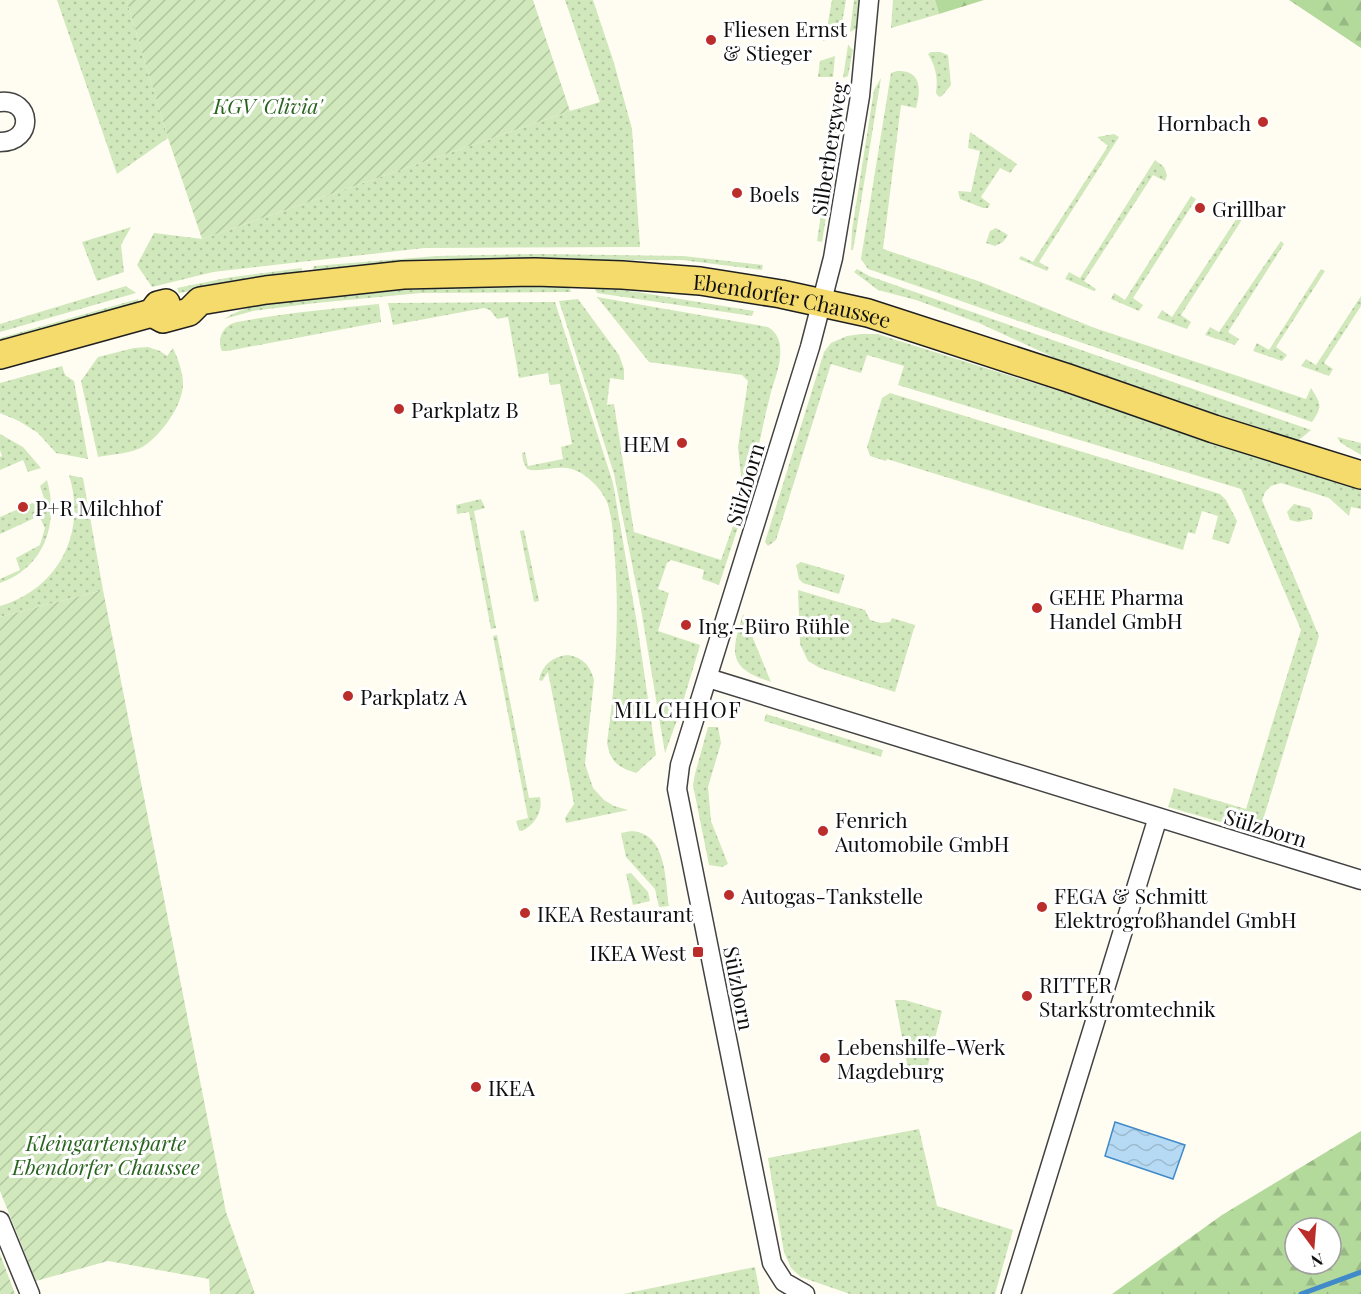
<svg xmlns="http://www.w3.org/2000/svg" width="1361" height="1294" viewBox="0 0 1361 1294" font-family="'Playfair Display',serif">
	<defs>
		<pattern id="grass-dots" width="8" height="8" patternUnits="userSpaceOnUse" patternTransform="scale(1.5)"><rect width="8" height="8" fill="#d0e8bb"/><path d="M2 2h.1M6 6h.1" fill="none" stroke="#b1c6a0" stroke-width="1.8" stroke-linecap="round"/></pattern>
		<pattern id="forest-firs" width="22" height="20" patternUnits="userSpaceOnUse" patternTransform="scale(1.5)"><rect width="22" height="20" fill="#b3d99b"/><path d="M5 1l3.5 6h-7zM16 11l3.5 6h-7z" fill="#99b984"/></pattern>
		<pattern id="garden-furrows" width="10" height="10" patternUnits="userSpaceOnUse" patternTransform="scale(1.5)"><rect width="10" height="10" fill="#d0e8bb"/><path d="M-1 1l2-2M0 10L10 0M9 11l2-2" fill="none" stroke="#b1c6a0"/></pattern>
		<pattern id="water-waves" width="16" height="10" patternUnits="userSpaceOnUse" patternTransform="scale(1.5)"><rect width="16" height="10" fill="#b7daf4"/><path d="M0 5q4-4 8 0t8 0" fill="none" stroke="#9cbad0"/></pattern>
	</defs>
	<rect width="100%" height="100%" fill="#fffdf1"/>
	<path fill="url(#grass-dots)" d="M57 0H131L127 2 168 138 117 174Z
		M565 0H593L614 63 632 129 640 247 424 248 213 272 152 287 137 265 154 233 202 239 570 111 600 102Z
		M832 0H846L840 35 823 41 822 34H826Z
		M854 0H860L857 28 850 32Z
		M893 0H935L939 14 891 28Z
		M848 45 853 50 848 76 843 78Z
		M940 52 948 55 951 85 942 96 939 97 936 93C938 78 936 67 928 54L931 52Z
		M835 56 833 77H818L820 61Z
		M897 71C922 70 921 90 916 108L901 105 883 249 981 282 1092 327 1306 399 1311 388C1321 404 1323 406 1312 422L868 269 861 259 891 73Z
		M881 78 856 233 853 250H851L852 230 874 90Z
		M837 107 843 109 822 242 817 241Z
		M970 132 1017 164 1010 173 1000 168 981 197 990 204 988 208H983L960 199 958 191 971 192 980 151 968 148Z
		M1114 134 1119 137 1039 262 1049 268 1047 271 1019 259 1021 256 1033 262 1108 146 1097 137Z
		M1155 160 1164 167 1167 175 1165 181 1153 175 1084 281 1096 289 1094 291 1065 279 1069 272 1080 278Z
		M1191 196 1196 199 1133 298 1143 305 1139 311 1111 299 1114 293 1125 300Z
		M1239 215 1243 218 1181 315 1191 322 1187 329 1157 318 1162 310 1172 317Z
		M131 227 121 245 124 272 97 281 82 242Z
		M996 228 1008 235 1003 242 995 246 986 243 990 231Z
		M1281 241 1284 244 1228 332 1239 339 1235 345 1205 335 1210 327 1219 332Z
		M539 254 683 256 763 265 762 270 682 260 437 261 313 270 314 266 437 256Z
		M302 268V272L179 293 177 288 226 278Z
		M857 269 869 276 1311 430 1299 440 1278 439 1116 386 979 323 916 300 878 290 854 272Z
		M1321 269 1325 271 1276 347 1287 355 1282 361 1253 351 1257 343 1269 350Z
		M126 286 136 293 0 332V324Z
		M514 286 569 287 571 292 421 293 316 303 253 311 224 319C250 302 282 302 312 298 379 290 446 287 514 286Z
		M594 287 637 292 754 311 752 316 597 293Z
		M1361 296V306L1324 363 1333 369 1329 376 1301 366 1306 359 1316 365Z
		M597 297 768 327C775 331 779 338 780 346 782 364 774 380 770 396 762 427 757 458 749 488L742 486 738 447 748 381 742 375 649 362Z
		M138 299 139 304 0 344V338Z
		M578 299 619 355 624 369V380L610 378 607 405 614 404 634 532 721 560 734 523 732 519V515L738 511 742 515 719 585 702 579 704 570 671 560 667 563 658 589 669 593 658 631 700 645 680 712 665 753 641 609 614 474 559 301Z
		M555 302 613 483 638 630 656 755 636 773C618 767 611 763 607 743 616 680 620 610 614 547 613 533 612 516 607 502 602 491 594 482 584 475 563 460 544 474 527 469L523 461 522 453 525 452 528 466 563 459 561 447 572 444 560 384 550 385 548 373 519 378 508 317 497 319 490 310 484 308 393 325 388 303Z
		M379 304 381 322 227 351H222C218 343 220 332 228 326 235 321 246 321 254 319 296 312 338 308 379 304Z
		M861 334H878L890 338 1361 486V509L1351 507 1349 516 1329 498 1281 483 1271 486 1265 492 1262 500 1319 636 1259 833 1168 807 1174 788 1246 809 1301 630 1241 489 898 385 904 366 867 355 861 373 831 364 776 540 768 546 765 542 824 352 831 343 847 336Z
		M148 347 160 351 167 356 173 348C178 359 183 372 183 384 183 405 161 435 144 446 131 454 112 454 98 457L81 381 98 357 134 348Z
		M62 366 65 375 74 381 88 459 56 453 38 433 19 421 0 413V383Z
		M890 393 1220 494 1226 500 1237 521 1229 544 1212 539 1218 516 1202 511 1195 534 1188 532 1183 550 887 459 886 461 870 456 867 447 882 398Z
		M0 434 23 447 41 468 28 472 23 460 0 470V457L2 456 0 450Z
		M1337 437 1361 443V455L1341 443Z
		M69 475 83 478 103 590 0 617V606C59 589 87 532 69 475Z
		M47 480C59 523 45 567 0 583V579L20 570 16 558 40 545 45 528 39 516 0 534V517L44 498 40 486Z
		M481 499 485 508 474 511 496 628 491 629 469 512 457 514 456 505Z
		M1294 504 1310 508 1313 513 1312 519 1298 522 1290 520 1287 512Z
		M524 530 539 601 534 602 520 531Z
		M801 562 845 575 839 594 803 583 799 579 796 565Z
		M798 590 865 610 870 620 881 623 890 622 892 618 915 625 895 692 820 668 808 661 800 644Z
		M743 614 771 682C727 668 731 653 743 614Z
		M497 635 529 798 540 797C543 812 535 824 522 831L519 830 516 821 528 818 493 636Z
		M568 655C583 658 590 665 594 680L585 764 593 788 604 800 614 806 628 810 566 823 565 818 574 804 548 672 542 681 539 680C542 665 553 656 568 655Z
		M766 714 883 750 881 757 764 721Z
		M708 727H718L721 743 708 787 711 821 728 864 722 867 709 865 693 785 695 774Z
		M632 831C667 834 665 879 669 906L659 907 655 889 626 857 621 833Z
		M631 873 648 892 650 901 633 905 626 874Z
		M895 1000H905L942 1011 925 1077 909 1074Z
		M919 1129 937 1206 1013 1230 995 1294H850L801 1277 791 1268 784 1252 768 1158Z
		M755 1267 760 1294H623Z"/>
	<path fill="url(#forest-firs)" fill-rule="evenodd" d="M935 0H984L939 14Z
		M1289 0H1361V48Z
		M1361 1131V1294H1112L1222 1215ZM1295 1228H1331V1264H1295Z"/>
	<path fill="url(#garden-furrows)" d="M131 0H533L570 111 202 239 168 138 127 2Z
		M103 590 226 1212 255 1294H210L209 1279 108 1261 36 1281 0 1191V617Z
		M0 1254 15 1294H0Z"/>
	<path fill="url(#water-waves)" stroke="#408ac9" stroke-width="1.5" d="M1115 1122 1185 1145 1173 1179 1105 1156Z"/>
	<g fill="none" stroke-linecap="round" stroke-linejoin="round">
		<path stroke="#408ac9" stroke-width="5" d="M1301 1294 1361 1272"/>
		<g stroke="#424242" stroke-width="21">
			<path id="street" d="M0 102C32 98 35 142 0 142
				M708 678 1361 880
				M0 1221 30 1294
				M805 1294 784 1282 772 1263 679 799 677 789 680 765 810 347 833 258 860 96 869 0
				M1011 1294 1158 817"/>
		</g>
		<g stroke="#202020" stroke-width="30">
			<g id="primary">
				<path id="s1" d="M152 313 163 319 189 312 200 301 266 290 403 275 535 272 622 275 700 281 781 294 868 313 1068 378 1214 429 1361 475"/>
				<path d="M0 355 152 313 158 305 166 303"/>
			</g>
		</g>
		<use href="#street" stroke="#fff" stroke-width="18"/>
		<use href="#primary" stroke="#f4db6c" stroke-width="27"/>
	</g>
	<g fill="#bb2d2a" stroke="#fff" stroke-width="2">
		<circle cx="711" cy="40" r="6"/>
		<circle cx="1263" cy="122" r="6"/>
		<circle cx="737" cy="193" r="6"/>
		<circle cx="1200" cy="208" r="6"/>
		<circle cx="399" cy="409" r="6"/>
		<circle cx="682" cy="443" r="6"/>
		<circle cx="23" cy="507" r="6"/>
		<circle cx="1037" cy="608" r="6"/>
		<circle cx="686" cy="625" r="6"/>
		<circle cx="348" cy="696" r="6"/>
		<circle cx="823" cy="831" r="6"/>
		<circle cx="729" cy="895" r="6"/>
		<circle cx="1042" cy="907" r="6"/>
		<circle cx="525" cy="913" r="6"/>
		<rect x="692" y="946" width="12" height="12" rx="3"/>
		<circle cx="1027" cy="996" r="6"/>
		<circle cx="825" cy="1058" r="6"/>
		<circle cx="476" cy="1087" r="6"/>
	</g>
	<g text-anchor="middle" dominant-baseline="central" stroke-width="6" stroke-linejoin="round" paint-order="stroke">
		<g font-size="21" fill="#0f0f0f" stroke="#fff" text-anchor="start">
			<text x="723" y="28">Fliesen Ernst<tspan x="723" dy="24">&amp; Stieger</tspan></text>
			<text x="1251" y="122" text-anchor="end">Hornbach</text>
			<text x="749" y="193">Boels</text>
			<text x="1212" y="208">Grillbar</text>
			<text x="411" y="409">Parkplatz B</text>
			<text x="670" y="443" text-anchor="end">HEM</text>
			<text x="35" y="507">P+R Milchhof</text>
			<text x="1049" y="596">GEHE Pharma<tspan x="1049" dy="24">Handel GmbH</tspan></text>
			<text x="698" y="625">Ing.-Büro Rühle</text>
			<text x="360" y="696">Parkplatz A</text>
			<text x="835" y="819">Fenrich<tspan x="835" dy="24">Automobile GmbH</tspan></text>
			<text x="741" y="895">Autogas-Tankstelle</text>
			<text x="1054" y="895">FEGA &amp; Schmitt<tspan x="1054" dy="24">Elektrogroßhandel GmbH</tspan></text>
			<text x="537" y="913">IKEA Restaurant</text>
			<text x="686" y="952" text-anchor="end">IKEA West</text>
			<text x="1039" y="984">RITTER<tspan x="1039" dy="24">Starkstromtechnik</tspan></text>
			<text x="837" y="1046">Lebenshilfe-Werk<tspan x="837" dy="24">Magdeburg</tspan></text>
			<text x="488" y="1087">IKEA</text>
		</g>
		<g font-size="21" font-style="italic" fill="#2a6520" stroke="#fff">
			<text x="268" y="105">KGV 'Clivia'</text>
			<text x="106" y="1142">Kleingartensparte<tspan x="106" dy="24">Ebendorfer Chaussee</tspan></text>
		</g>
		<g font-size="21" fill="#0f0f0f" stroke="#fff">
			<text transform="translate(828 149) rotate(-81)">Silberbergweg</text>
			<text stroke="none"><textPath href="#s1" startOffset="651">Ebendorfer Chaussee</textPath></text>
			<text transform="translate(744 484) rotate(-73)">Sülzborn</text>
			<text transform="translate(1266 827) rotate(17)">Sülzborn</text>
			<text transform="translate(740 988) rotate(79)">Sülzborn</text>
		</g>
		<g font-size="22" letter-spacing="1.5" fill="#0f0f0f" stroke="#fff">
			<text x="678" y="709">MILCHHOF</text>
		</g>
	</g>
	<g transform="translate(1313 1246) rotate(164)"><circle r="28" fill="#ffffff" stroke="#9f9f9f" stroke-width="1.5"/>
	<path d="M0-4.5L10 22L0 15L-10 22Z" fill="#bb2d2a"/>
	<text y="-9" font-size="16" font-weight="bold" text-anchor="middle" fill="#0f0f0f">N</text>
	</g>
</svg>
